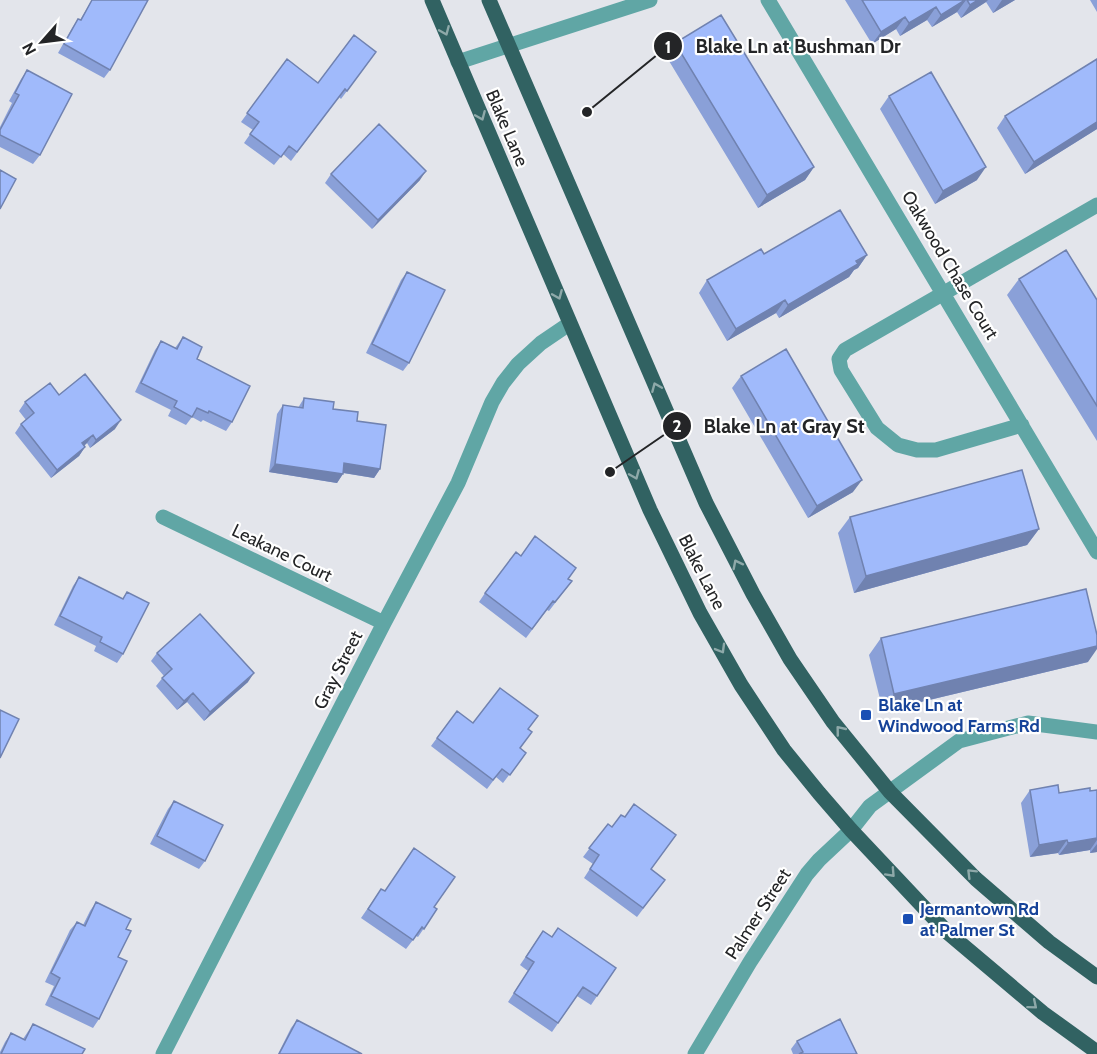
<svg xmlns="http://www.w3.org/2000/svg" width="1097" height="1054" viewBox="0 0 1097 1054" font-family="Cabin,sans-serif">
	<rect width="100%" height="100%" fill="#e3e5eb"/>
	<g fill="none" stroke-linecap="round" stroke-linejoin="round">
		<path stroke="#60a6a5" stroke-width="15" d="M768 0 1097 552
			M458 62 650 0
			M1022 425 936 450H917L898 445 877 428 841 370 839 359 845 350 1097 205
			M163 517 384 623
			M163 1054 384 623 458 483 492 402 503 383 518 364 541 343 569 324
			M695 1054 750 962 807 874 819 860 851 830 870 806 959 741 1028 723 1097 732"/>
		<path stroke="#316262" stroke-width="15" d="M432 0 650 510 700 613 741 685 784 750 819 793 851 830 947 932 1043 1013 1097 1052
			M489 0 706 503 753 594 790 659 833 722 890 792 976 879 1049 942 1097 977"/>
	</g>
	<path fill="#8aa0d8" d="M92 0 110 70 104 78 58 53 72 28 78 19 80 20Z
		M845 0H1015L993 13 986 2 961 18 957 12 932 27 927 20 900 36 896 29 872 44Z
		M1090 0H1097V12Z
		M675 43 814 167 805 180 758 208 666 56Z
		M376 52 341 99 339 97 291 161 283 154 274 165 244 143 253 130 241 122 287 59 318 83Z
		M1097 59V129L1025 174 997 128 1005 116Z
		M27 70 40 155 33 164 0 147V127L12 103 9 101 21 79Z
		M889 96 977 180 935 204 880 109Z
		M331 174 420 180 372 229 325 183Z
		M764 254 867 255 858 268 854 270 849 277 779 318 776 313 727 341 699 293 707 280Z
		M407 272 409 363 403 371 366 353 401 280Z
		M1019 279 1097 300V441L1007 295Z
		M183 337 197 359 232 422 226 431 203 420 201 422 192 417 186 425 168 416 171 410 135 392 155 350 161 341 175 348Z
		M741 376 853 492 808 518 732 388Z
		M59 395 115 429 90 448 87 443 84 446 85 447 79 456 51 478 15 433 21 424 26 420 19 411 25 402Z
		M304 398 333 409 357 421 380 469 374 478 343 473 337 483 269 472 277 414 283 405 298 408Z
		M850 517 1039 529 1027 545 854 593 838 533Z
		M521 556 572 581 549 611 547 610 526 638 479 602 485 593Z
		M79 577 122 599 127 592 123 654 117 663 94 651 96 646 54 625 73 586Z
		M881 638 1088 662 883 711 869 655Z
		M157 653 248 682 204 721 187 702 177 710 156 686 164 676 151 661Z
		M457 711 473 723 529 729 520 749 526 753 503 783 496 777 487 789 431 746Z
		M1030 790 1059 793 1097 790V852L1090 853V850L1059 855 1058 853 1030 857 1021 803Z
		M174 801 205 861 199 869 150 844 168 809Z
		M608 824 651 869 665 880 637 917 584 878 593 864 583 857Z
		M381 889 385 891 434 907 437 909 418 937 416 936 406 949 361 918Z
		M96 902 126 929 118 957 99 1019 93 1028 45 1005 54 986 45 982 70 930 77 922 83 925 90 911Z
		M543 931 552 937 616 968 591 1005 577 996 552 1032 508 1002 528 971 520 965Z
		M297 1020 362 1054H278L291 1028Z
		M33 1024 82 1054H0V1052L5 1042 11 1033 23 1039Z
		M797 1041 857 1054H793L791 1049Z"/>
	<path fill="#7082b0" d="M966 0 957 12 932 27 941 15Z
		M978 0H988L986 2 961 18 970 5Z
		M1002 0H1015L993 13Z
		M936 7 927 20 900 36 909 23Z
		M905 17 896 29 872 44 881 32Z
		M1097 122V129L1025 174 1034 162Z
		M814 167 805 180 758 208 767 195Z
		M986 167 977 180 935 204 943 191Z
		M426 171 420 180 372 229 378 220Z
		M867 255 858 268 854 270 849 277 779 318 788 305Z
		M785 300 776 313 727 341 736 329Z
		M121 420 115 429 90 448 96 440Z
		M93 435 87 443 76 452 82 443Z
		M85 447 79 456 51 478 57 470Z
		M344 463 380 469 374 478 338 472Z
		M275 464 343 474 337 483 269 472Z
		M862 480 853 492 808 518 817 506Z
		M1039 529 1027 545 854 593 866 576Z
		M1097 646V649L1088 662 883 711 894 694Z
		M254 673 248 682 204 721 210 712Z
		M193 693 187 702 177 710 184 701Z
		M1097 838V840L1090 850 1059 855 1068 843Z
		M1067 840 1058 853 1030 857 1039 845Z
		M1097 844V852L1090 853Z"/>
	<path fill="#a0bafb" stroke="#7082b0" stroke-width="1.5" d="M92 0H148L110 70 64 44 78 19 81 20Z
		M862 0H965L941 15 936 7 909 23 905 17 881 32Z
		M967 0H978L970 5Z
		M721 15 814 167 767 195 675 43Z
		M354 35 376 52 347 91 345 89 297 152 289 146 281 157 250 134 259 122 247 113 287 59 318 83Z
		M1097 59V122L1034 162 1005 116Z
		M27 70 72 94 40 155 0 135V130L19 95 15 93Z
		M931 72 986 167 943 191 889 96Z
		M379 124 426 171 378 220 331 174Z
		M0 170 16 179 0 209Z
		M840 210 867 255 856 261 858 264 788 305 785 300 736 329 707 280 761 249 764 254Z
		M1066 250 1097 300V406L1019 279Z
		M407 272 445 290 409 363 372 344Z
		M183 337 202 347 197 359 250 386 232 422 209 411 208 413 197 408 192 417 174 407 177 401 141 383 161 341 177 349Z
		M786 349 862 480 817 506 741 376Z
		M85 374 121 420 96 440 93 435 82 443 85 447 57 470 21 424 34 413 25 402 50 383 59 395Z
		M304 398 334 402 333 409 358 412 357 421 386 425 380 469 344 463 343 474 275 464 283 405 303 408Z
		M1022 470 1039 529 866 576 850 517Z
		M535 536 576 568 568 579 572 581 555 602 553 601 532 629 485 593 516 552 521 556Z
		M79 577 123 599 127 592 149 603 123 654 100 642 102 637 60 616Z
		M1086 589 1097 635V646L894 694 881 638Z
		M200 614 254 673 210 712 193 693 184 701 162 678 172 669 157 653Z
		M500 688 538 716 528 729 532 732 520 748 526 753 510 775 502 769 493 780 437 738 457 711 473 723Z
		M0 710 19 719 0 758Z
		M1058 785 1059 793 1090 788V791L1097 790V838L1068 843 1067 840 1039 845 1030 790Z
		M174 801 223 825 205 861 157 836Z
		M634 804 676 835 651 869 665 880 643 908 590 869 599 855 589 848 608 824 612 827 621 815 625 817Z
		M414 848 455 877 434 907 437 909 424 929 422 927 413 940 368 909 381 889 385 891Z
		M96 902 131 919 126 929 131 931 118 957 127 961 99 1019 51 996 60 978 51 973 77 922 85 926Z
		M558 928 616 968 597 996 583 987 558 1023 514 993 534 962 526 957 543 931 552 937Z
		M840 1019 857 1054H799L803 1052 797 1041Z
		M297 1020 362 1054H279Z
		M33 1024 85 1049 82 1054H1L11 1033 25 1040Z"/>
	<defs><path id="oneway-chevron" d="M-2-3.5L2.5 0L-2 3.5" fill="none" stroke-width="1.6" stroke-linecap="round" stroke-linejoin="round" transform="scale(1.5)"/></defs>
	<g stroke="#8ea9a9">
		<use href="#oneway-chevron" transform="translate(445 31) rotate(67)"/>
		<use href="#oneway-chevron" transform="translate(481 116) rotate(67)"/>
		<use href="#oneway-chevron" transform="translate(558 295) rotate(67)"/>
		<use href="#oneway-chevron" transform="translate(656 387) rotate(-113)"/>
		<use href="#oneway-chevron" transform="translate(635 475) rotate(67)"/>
		<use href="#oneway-chevron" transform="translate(737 564) rotate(-117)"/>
		<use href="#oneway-chevron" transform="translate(721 649) rotate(60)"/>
		<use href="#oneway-chevron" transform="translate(840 730) rotate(-129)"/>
		<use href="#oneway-chevron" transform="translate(891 873) rotate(47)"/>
		<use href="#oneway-chevron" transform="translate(971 873) rotate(-135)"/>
		<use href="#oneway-chevron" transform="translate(1033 1005) rotate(40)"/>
	</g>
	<g fill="#1a4fb4" stroke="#fff" stroke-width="2">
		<rect x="860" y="709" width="12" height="12" rx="3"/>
		<rect x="902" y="913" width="12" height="12" rx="3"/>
	</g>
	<g text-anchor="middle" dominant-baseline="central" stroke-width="4.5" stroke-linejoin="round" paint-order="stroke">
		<g font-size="18" fill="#242527" stroke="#fff">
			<text transform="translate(507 128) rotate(67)">Blake Lane</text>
			<text transform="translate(950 265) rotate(59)">Oakwood Chase Court</text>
			<text transform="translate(282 553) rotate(26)">Leakane Court</text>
			<text transform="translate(702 572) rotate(63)">Blake Lane</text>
			<text transform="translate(338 670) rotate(-63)">Gray Street</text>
			<text transform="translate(758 914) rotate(-57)">Palmer Street</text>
		</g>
		<g font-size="18" font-weight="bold" fill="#164399" stroke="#fff" text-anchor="start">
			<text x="878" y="705">Blake Ln at<tspan x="878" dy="21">Windwood Farms Rd</tspan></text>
			<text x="920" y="909">Jermantown Rd<tspan x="920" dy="21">at Palmer St</tspan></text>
		</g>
	</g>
	<path fill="none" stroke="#242527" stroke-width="2" d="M587 112L668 46M610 472L677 426"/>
	<g fill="#242527" stroke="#fff" stroke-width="2">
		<circle cx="587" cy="112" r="6"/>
		<circle cx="610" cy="472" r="6"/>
		<circle cx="668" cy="46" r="15"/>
		<circle cx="677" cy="426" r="15"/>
	</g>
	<g font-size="18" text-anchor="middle" font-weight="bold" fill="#fff">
		<text x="668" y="53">1</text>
		<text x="677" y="432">2</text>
	</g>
	<g font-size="20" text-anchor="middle" font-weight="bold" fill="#242527" stroke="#fff" stroke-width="4.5" stroke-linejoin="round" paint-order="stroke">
		<text x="798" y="53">Blake Ln at Bushman Dr</text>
		<text x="784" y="433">Blake Ln at Gray St</text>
	</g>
	<g transform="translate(42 42) rotate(242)" stroke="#ffffff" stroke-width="4.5" paint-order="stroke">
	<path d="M0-4.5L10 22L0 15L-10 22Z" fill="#242527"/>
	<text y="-9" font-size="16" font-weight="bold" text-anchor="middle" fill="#242527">N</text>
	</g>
</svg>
